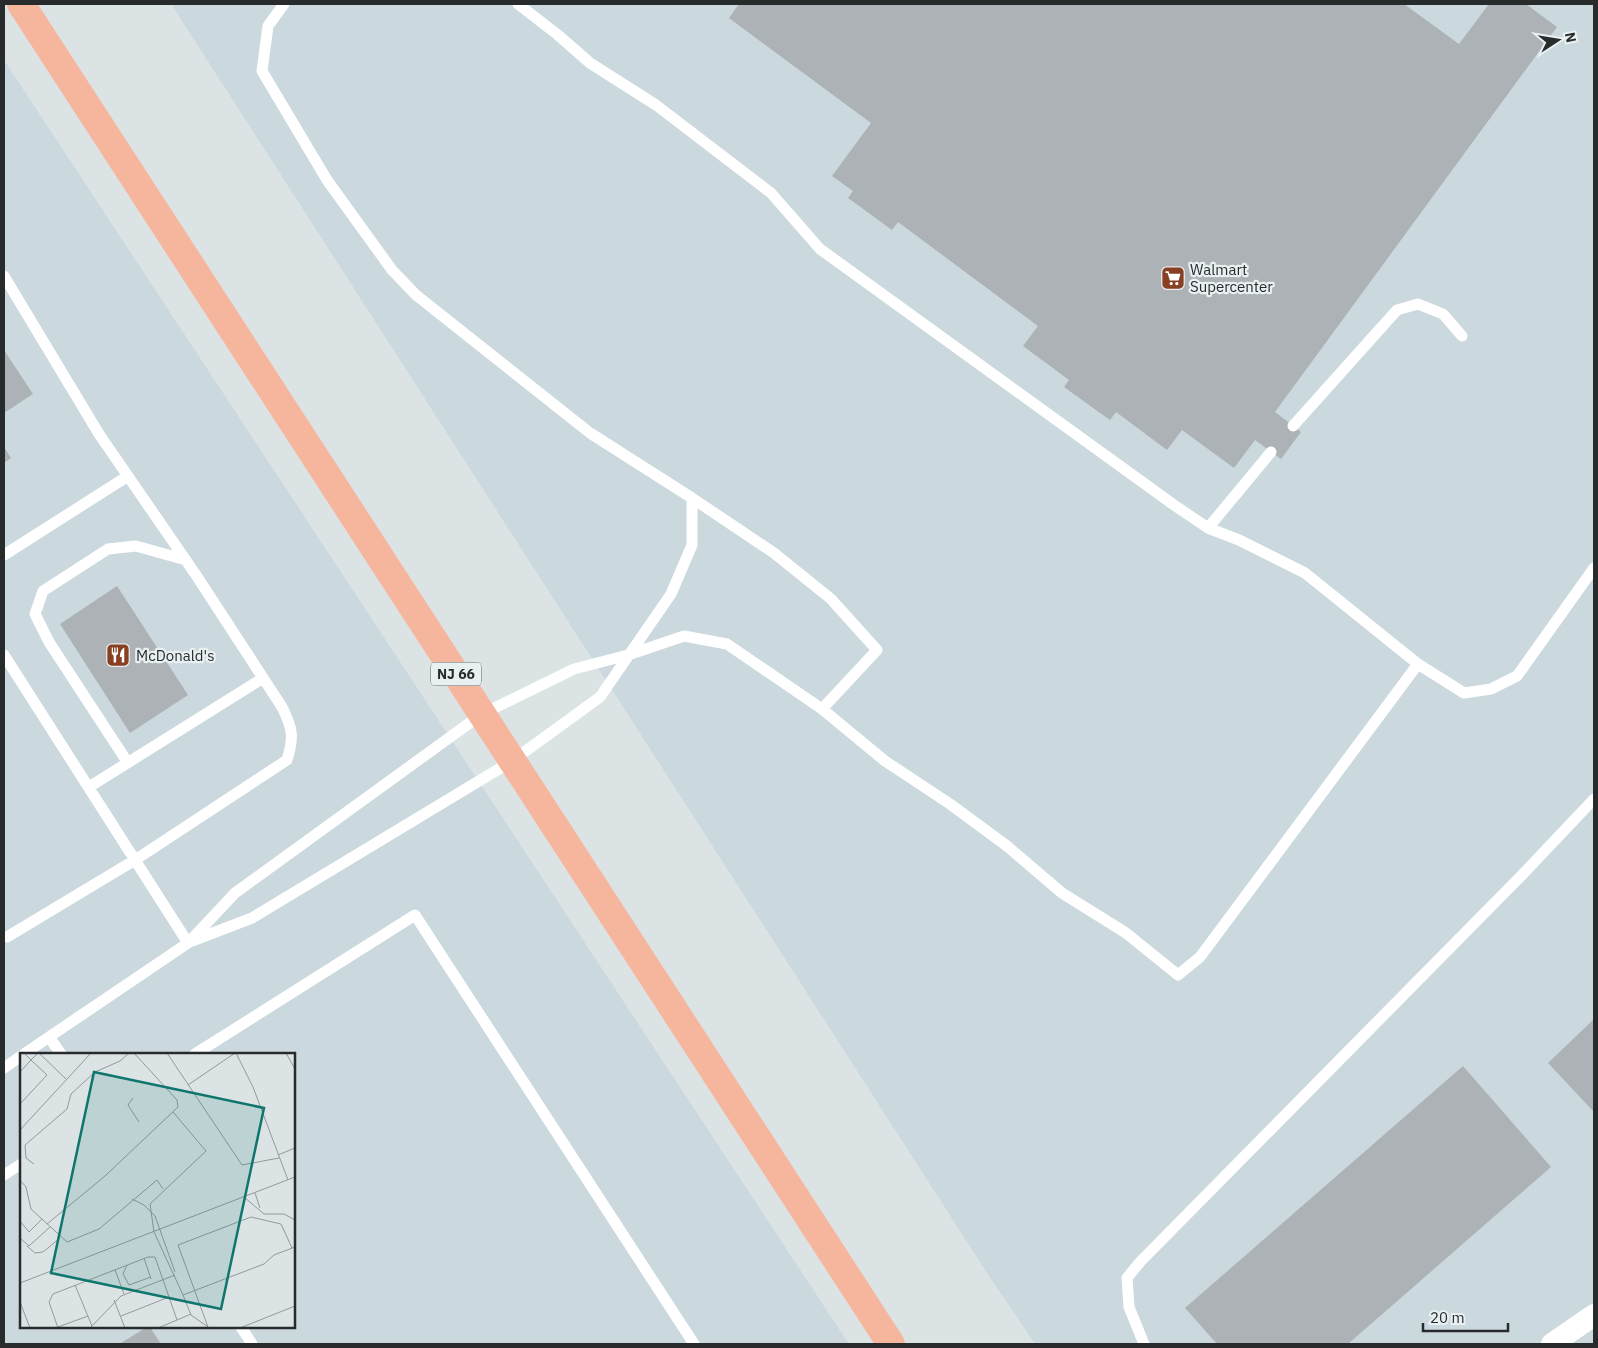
<svg xmlns="http://www.w3.org/2000/svg" width="1598" height="1348" viewBox="0 0 1598 1348" font-family="'IBM Plex Sans',sans-serif">
	<rect width="100%" height="100%" fill="#dce3e5"/>
	<path fill="#cbd9df" fill-rule="evenodd" d="M171 4H1594V1344H1035L987 1273Z
		M4 60 849 1344H4ZM21 1054H294V1327H21Z"/>
	<path fill="#acb2b5" d="M739 4H1404L1459 44 1489 4H1526L1557 27 1275 412 1301 432 1281 459 1255 440 1234 468 1182 430 1167 450 1116 412 1110 420 1064 387 1069 380 1023 346 1038 326 898 222 892 230 848 198 853 191 832 176 871 123 729 18Z
		M4 350 33 394 4 413Z
		M4 447 11 458 4 463Z
		M117 586 188 695 130 733 60 624Z
		M1594 1019V1112L1548 1063Z
		M1463 1066 1551 1167 1348 1344H1217L1185 1308Z
		M147 1327H150L161 1344H122L121 1343Z"/>
	<g fill="none" stroke-linecap="round" stroke-linejoin="round">
		<path stroke="#fff" stroke-width="11" d="M284 4 268 26 262 71 327 180 392 270 416 295 590 433 692 498 774 553 831 599 877 650 822 709
			M518 4 558 35 590 63 656 105 771 193 820 249 1174 505 1208 528 1239 540 1305 573 1418 664 1464 693 1491 689 1517 676 1594 568
			M4 276 99 434 196 575 282 707C293 729 294 737 287 760L135 860 7 937
			M1293 426 1397 310 1418 304 1443 314 1462 336
			M1208 528 1271 452
			M4 555 128 476
			M4 655 188 943
			M128 763 49 642 35 614 43 591 108 549 136 546 186 560
			M89 787 263 678
			M192 941 252 918 512 761 600 697 671 594 692 545V498
			M24 1054 49 1037
			M61 1054 49 1037 188 943 235 893 482 714 574 669 628 655 684 636 727 644 822 709 885 761 950 804 1007 846 1062 893 1126 933 1178 975 1200 957 1418 664
			M195 1054 415 915 694 1344
			M4 1068 21 1056
			M4 1175 21 1164
			M241 1327 252 1344
			M1144 1344 1129 1307 1127 1278 1140 1262 1522 875 1594 799"/>
		<path stroke="#fff" stroke-width="22" d="M1552 1344 1594 1315"/>
		<path stroke="#f6b69e" stroke-width="28" d="M21 4 891 1344"/>
	</g>
	<defs>
		<g id="supermarket-square" transform="scale(1.25)"><rect x="-9" y="-9" width="18" height="18" rx="4" fill="#883f22" stroke="#e9f0f2"/><path d="M-6-5.5h2.5l.6 2H6L4.5 2H-2.5L-4.4-4H-6ZM-1.5 3.2a1.3 1.3 0 1 0 .1 0ZM3 3.2a1.3 1.3 0 1 0 .1 0Z" fill="#fff"/></g>
		<g id="restaurant-square" transform="scale(1.25)"><rect x="-9" y="-9" width="18" height="18" rx="4" fill="#883f22" stroke="#e9f0f2"/><path d="M-5-6h1v4h1v-4h1v4h1v-4h1v5L-1.5 .5V6h-2V.5L-5-1ZM5-6V6H3V1.5H1.5Q1.5-4 5-6Z" fill="#fff"/></g>
	</defs>
	<g fill-rule="evenodd">
		<use href="#supermarket-square" x="1173" y="278"/>
		<use href="#restaurant-square" x="118" y="655"/>
	</g>
	<g text-anchor="middle" dominant-baseline="central" stroke-width="4.5" stroke-linejoin="round" paint-order="stroke">
		<rect fill="#e9f0f2" stroke="#626667" stroke-width="1" x="431" y="662.5" width="50" height="23" rx="4"/>
		<g font-size="14" font-weight="bold" fill="#282b2c">
			<text x="456" y="674">NJ 66</text>
		</g>
		<g font-size="15" fill="#282b2c" stroke="#e9f0f2" text-anchor="start">
			<text x="1190" y="269">Walmart<tspan x="1190" dy="17">Supercenter</tspan></text>
			<text x="136" y="655">McDonald's</text>
		</g>
	</g>
	<g transform="translate(20 1053)">
		<rect width="275" height="275" fill="#dce3e5"/>
		<path fill="none" stroke="#94999b" stroke-width="1" d="M19 0 46 26M147 0 222 112 259 105M216 0 233 34 268 127M266 0 275 16M0 19 11 7 4 0M168 32 215 0M113 45 108 52 119 69M0 51 27 22 11 7 18 0M153 59 186 98 130 151 134 179 163 242 244 211 254 202 275 194M0 77 71 0M258 102 275 95M14 111 6 105 5 92 47 56 51 41 75 19 100 8 109 0M0 127 6 134 11 156 47 189 79 176 137 127 143 136M235 140 240 155M224 144 244 161H264L275 167M112 146 124 152 135 163 155 219M0 168 9 179 22 166M27 171 85 123 158 54 157 47 114 0M0 185 9 193 30 174M7 193 15 200 23 199 40 185M124 205 131 226M107 212 103 221 109 232 131 224M95 217 104 241M0 230 275 124M55 232 72 273M163 242 171 262 188 274M94 247 105 275M0 249 10 275M101 263 149 244 157 267 171 261M38 274 68 263M188 274 158 192 231 164 261 171 272 195M38 275 29 249 33 241 128 204H135L149 244M70 275 101 243 155 222M138 275 157 267M220 275 275 253"/>
		<path fill="#0f766e" fill-opacity="0.15" stroke="#0f766e" stroke-width="2.5" d="M74 19 244 55 201 256 31 220Z"/>
		<rect width="275" height="275" fill="none" stroke="#282b2c" stroke-width="2.5"/>
	</g>
	<rect width="1598" height="1348" fill="none" stroke="#282b2c" stroke-width="10"/>
	<g transform="translate(1558 40) rotate(78)" stroke="#e9f0f2" stroke-width="4" paint-order="stroke">
	<path d="M0-4L9 19L0 12L-9 19Z" fill="#282b2c"/>
	<text y="-8" font-size="14" font-weight="bold" text-anchor="middle" fill="#282b2c">N</text>
	</g>
	<path d="M1423 1323v8h85v-8" fill="none" stroke="#282b2c" stroke-width="2.5"/>
	<text x="1430" y="1323" font-size="15" fill="#282b2c" stroke="#e9f0f2" stroke-width="4" paint-order="stroke">20 m</text>
</svg>
